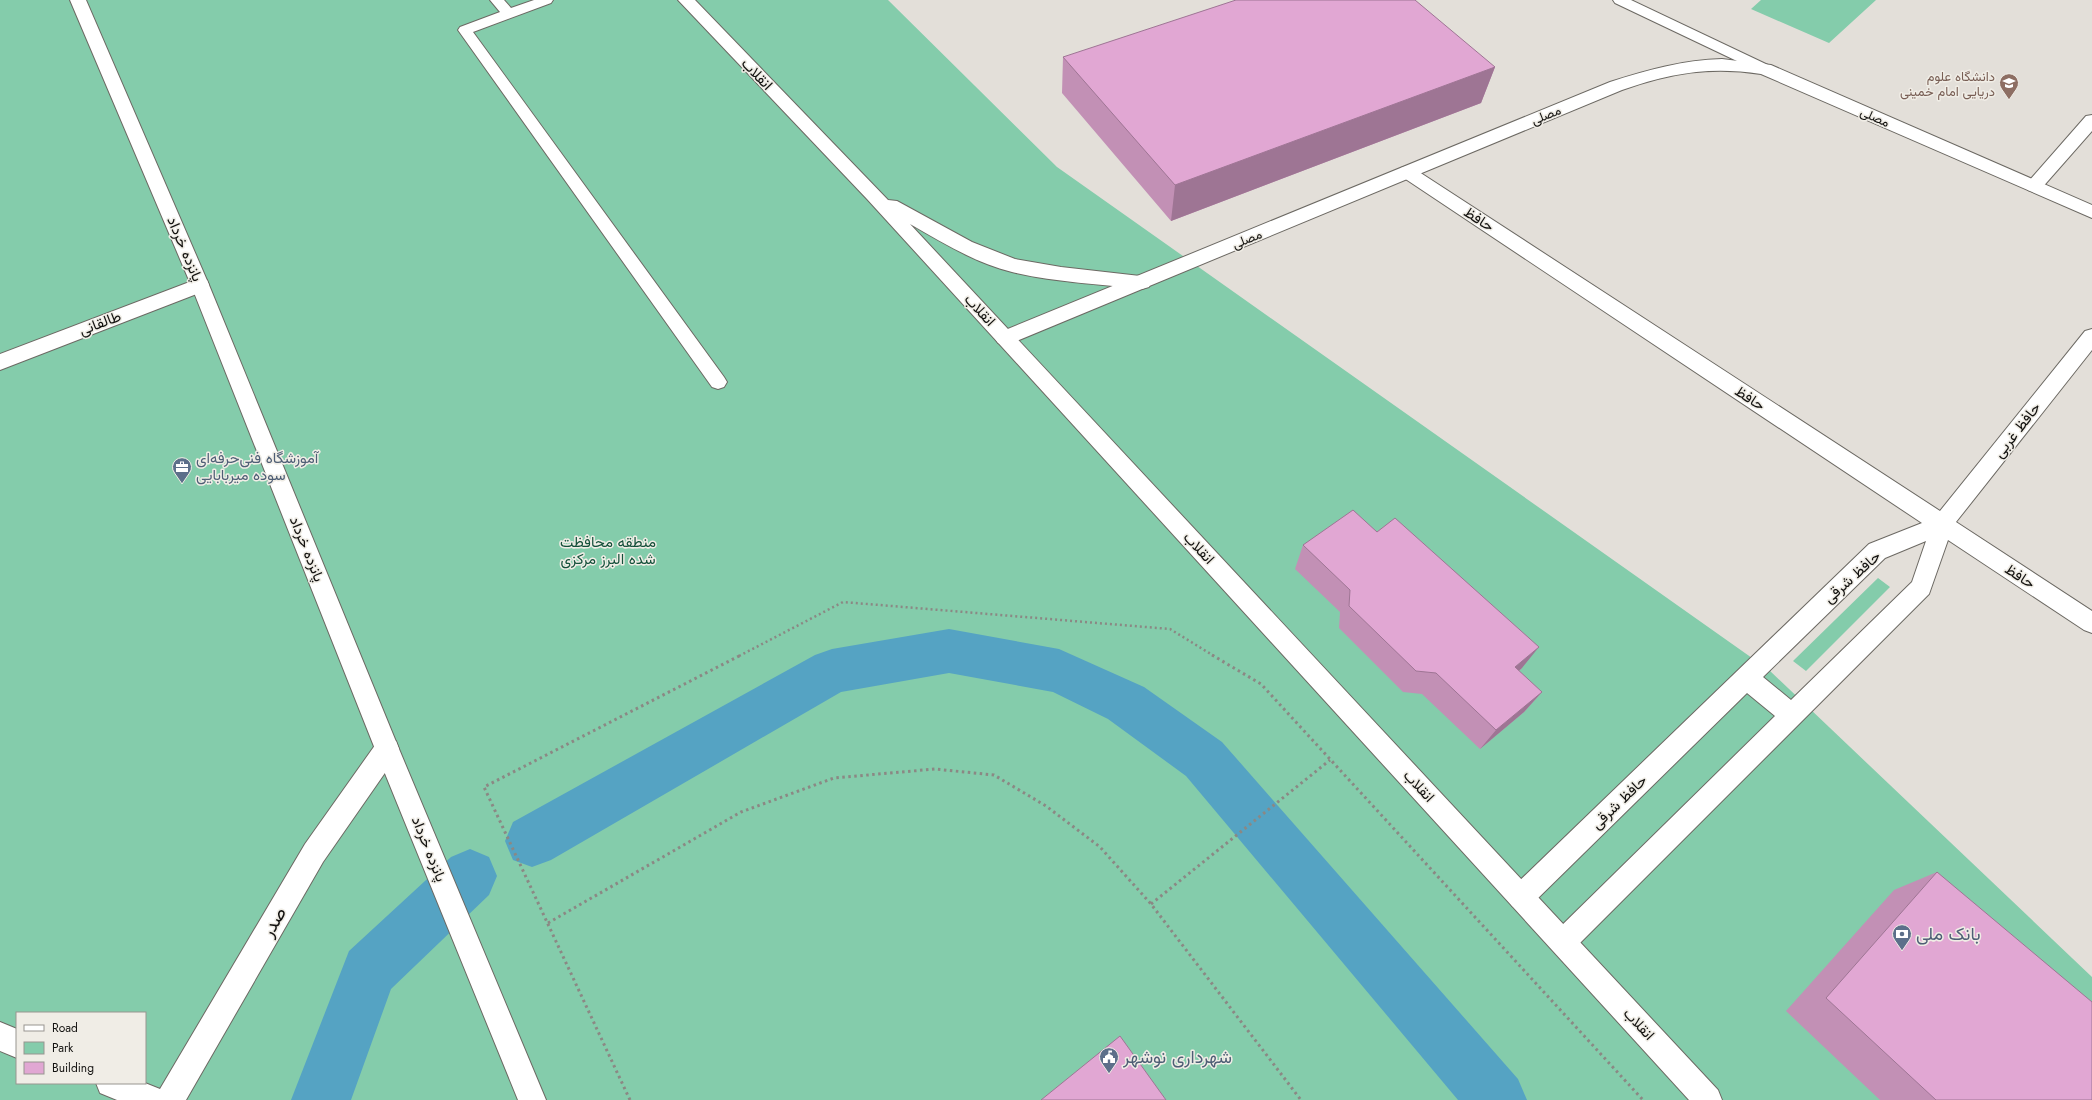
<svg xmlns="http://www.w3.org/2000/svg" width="2092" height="1100" viewBox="0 0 2092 1100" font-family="Jost,Vazirmatn,sans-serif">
	<rect width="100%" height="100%" fill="#e3dfd9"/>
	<path fill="#84ccab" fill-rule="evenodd" d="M0 0H888L1057 167 1769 670 2092 977V1100H0ZM17 1013H145V1083H17Z
		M1761 0H1876L1829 43 1751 9Z
		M1878 578 1890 587 1806 671 1793 661Z"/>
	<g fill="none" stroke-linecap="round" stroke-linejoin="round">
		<path fill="#55a3c3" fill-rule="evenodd" d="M949 629 1059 649 1144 687 1222 742 1518 1079 1527 1100H1458L1186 776 1108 719 1053 692 949 673 841 692 551 860 532 867 513 860 505 841 513 822 815 655 832 649Z
			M470 849 489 857 497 876 489 895 391 989 351 1100H291L349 951 451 857Z"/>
		<g stroke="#6c6963" stroke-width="2">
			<path id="lane" d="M490 0H504L511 8 534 0H553L551 3 473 32 724 377 727 382 724 387 718 389 712 387 458 30 460 27 500 12Z
				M1613 0H1631L1770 66 1772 69 1770 72H1760L1615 3Z"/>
		</g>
		<g stroke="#6c6963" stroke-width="2">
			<path id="street" d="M2092 115V131L2040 190 2034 192 2028 190 2025 186 2028 182 2086 116Z
				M1407 166 1413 168 1940 511 2085 331 2092 329V350L1956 522 2092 611V633L2084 630 1948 540 1929 594 1572 951 1563 955 1554 951 1550 942 1554 933 1775 716 1747 693 1530 906 1521 910 1512 906 1508 897 1512 888 1869 544 1922 523 1401 176 1398 172 1401 168ZM1926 541 1912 582 1791 700 1763 677 1885 558Z
				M200 278 207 280 209 285 207 290 0 370V354Z
				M387 738 396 741 399 749 396 757 323 862 186 1100H117L100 1093 96 1083H145L160 1089 305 844 378 741Z
				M0 1022 17 1029V1058L0 1051Z"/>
		</g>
		<g stroke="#6c6963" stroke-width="2">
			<path id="secondary" d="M1722 59 1771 65 2092 205V218L1761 74C1710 66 1671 73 1622 90L1012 343 1005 345 998 343 995 338 998 333 1610 82C1647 70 1683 60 1722 59Z"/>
		</g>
		<g stroke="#6c6963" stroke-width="2">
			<path id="primary" d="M70 0H86L209 285 399 749 546 1100H518L375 749 191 285Z
				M678 0H695L888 200 897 201 972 242 1015 259 1061 267 1149 277 1151 282 1149 287 1142 289C1099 284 1054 282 1012 272 975 263 942 242 910 224L1718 1090 1722 1100H1689L867 199Z"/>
		</g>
		<path stroke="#8b8884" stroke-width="2.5" stroke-dasharray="2 3" stroke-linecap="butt" d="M739 656 843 602 1170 629 1214 656"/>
		<path stroke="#8b8884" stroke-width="3" stroke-dasharray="2.5 3.5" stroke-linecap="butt" d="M1212 655 1261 684 1643 1100
			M1151 904 1330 760
			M548 923 741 812 834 778 935 769 994 775 1046 806 1100 847 1151 904 1301 1100
			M630 1100 484 787 741 655"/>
		<use href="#lane" fill="#fff" fill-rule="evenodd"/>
		<use href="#street" fill="#fff" fill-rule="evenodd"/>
		<use href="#secondary" fill="#fff" fill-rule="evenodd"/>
		<use href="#primary" fill="#fff" fill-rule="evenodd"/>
	</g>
	<path fill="#c290b5" d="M1063 57 1495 67 1481 103 1171 221 1062 93Z
		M1303 545 1522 668 1519 671 1542 692 1524 712 1480 749 1422 694 1403 692 1339 628 1340 612 1295 569Z
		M1937 872 2092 1100H1880L1786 1011 1894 890Z"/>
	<path fill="#9e7594" d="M1495 67 1481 103 1171 221 1175 185Z
		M1539 647 1522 668 1499 688 1515 667Z
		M1542 692 1524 712 1480 749 1496 730Z"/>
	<path fill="#e1a7d3" stroke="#9e7594" d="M1236 0H1415L1495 67 1175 185 1063 57Z
		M1353 510 1377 532 1395 518 1539 647 1515 667 1542 692 1496 730 1436 673 1416 671 1349 606 1350 590 1303 545Z
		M1937 872 2092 1002V1100H1936L1826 998Z
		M1120 1036 1166 1100H1041Z"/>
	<defs>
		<g id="university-pin" transform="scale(1)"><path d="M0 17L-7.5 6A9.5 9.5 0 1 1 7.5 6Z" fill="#8d6e63" stroke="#f0ede6"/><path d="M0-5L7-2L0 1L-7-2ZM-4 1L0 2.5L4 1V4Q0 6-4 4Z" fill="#fff"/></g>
		<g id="office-pin" transform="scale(1)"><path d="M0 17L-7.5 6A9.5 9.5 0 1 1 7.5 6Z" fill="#5c6f8a" stroke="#f0ede6"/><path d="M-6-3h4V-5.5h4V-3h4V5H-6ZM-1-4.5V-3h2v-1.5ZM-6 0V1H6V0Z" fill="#fff"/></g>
		<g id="bank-pin" transform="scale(1)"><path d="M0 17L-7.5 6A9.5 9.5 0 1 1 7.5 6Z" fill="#5c6f8a" stroke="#f0ede6"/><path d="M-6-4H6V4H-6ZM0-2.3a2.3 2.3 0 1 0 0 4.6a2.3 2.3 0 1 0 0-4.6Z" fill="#fff"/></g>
		<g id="civic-pin" transform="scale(1)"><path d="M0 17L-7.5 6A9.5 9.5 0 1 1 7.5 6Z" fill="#5c6f8a" stroke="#f0ede6"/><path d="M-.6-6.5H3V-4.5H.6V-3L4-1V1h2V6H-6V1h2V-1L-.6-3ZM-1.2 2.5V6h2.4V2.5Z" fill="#fff"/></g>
	</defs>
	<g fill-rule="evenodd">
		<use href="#university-pin" x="2009" y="83"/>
		<use href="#office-pin" x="182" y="467"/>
		<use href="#bank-pin" x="1902" y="934"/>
		<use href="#civic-pin" x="1109" y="1057"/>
	</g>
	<g text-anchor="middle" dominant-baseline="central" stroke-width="3" stroke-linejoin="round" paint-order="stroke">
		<g font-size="13" fill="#785e54" stroke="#f0ede6" text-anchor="end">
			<text x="1995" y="76">دانشگاه علوم<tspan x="1995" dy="15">دریایی امام خمینی</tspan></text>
		</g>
		<g font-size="13" fill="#131210" stroke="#f0ede6">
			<text transform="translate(1546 115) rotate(-22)">مصلی</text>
			<text transform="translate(1875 117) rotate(24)">مصلی</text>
			<text transform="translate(1247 239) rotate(-22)">مصلی</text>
		</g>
		<g font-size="15" fill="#131210" stroke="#f0ede6">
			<text transform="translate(757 74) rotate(46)">انقلاب</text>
			<text transform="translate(1479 219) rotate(33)">حافظ</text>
			<text transform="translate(185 249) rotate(67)">پانزده خرداد</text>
			<text transform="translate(980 310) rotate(47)">انقلاب</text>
			<text transform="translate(100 323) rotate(-21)">طالقانی</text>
			<text transform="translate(1750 398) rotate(33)">حافظ</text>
			<text transform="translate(2017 430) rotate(-52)">حافظ غربی</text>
			<text transform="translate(1199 548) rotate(47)">انقلاب</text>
			<text transform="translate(307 549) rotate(68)">پانزده خرداد</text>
			<text transform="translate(2020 576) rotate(33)">حافظ</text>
			<text transform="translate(1852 577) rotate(-42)">حافظ شرقی</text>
			<text transform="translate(1419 786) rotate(47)">انقلاب</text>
			<text transform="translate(1619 802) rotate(-44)">حافظ شرقی</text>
			<text transform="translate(429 849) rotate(68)">پانزده خرداد</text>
			<text transform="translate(1639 1024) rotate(47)">انقلاب</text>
		</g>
		<g font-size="15" fill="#4e5e75" stroke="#f0ede6" text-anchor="start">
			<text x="196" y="458">آموزشگاه فنی‌حرفه‌ای<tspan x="196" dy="17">سوده میربابایی</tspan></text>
		</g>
		<g font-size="15" fill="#14503a" stroke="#f0ede6">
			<text x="608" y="542">منطقه محافظت<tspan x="608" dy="17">شده البرز مرکزی</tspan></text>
		</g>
		<g font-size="18" fill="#131210" stroke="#f0ede6">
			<text transform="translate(274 922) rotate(-60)">صدر</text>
		</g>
		<g font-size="18" fill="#4e5e75" stroke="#f0ede6" text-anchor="start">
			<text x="1916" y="934">بانک ملی</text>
			<text x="1123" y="1057">شهرداری نوشهر</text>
		</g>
	</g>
	<rect x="16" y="1012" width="130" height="72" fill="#f0ede6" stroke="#989590"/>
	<rect x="24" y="1025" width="20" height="6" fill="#ffffff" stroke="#989590"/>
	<text x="52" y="1032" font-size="12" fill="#131210">Road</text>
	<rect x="24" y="1042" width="20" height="12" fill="#84ccab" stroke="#989590"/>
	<text x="52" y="1052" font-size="12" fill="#131210">Park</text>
	<rect x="24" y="1062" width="20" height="12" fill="#e1a7d3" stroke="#989590"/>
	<text x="52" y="1072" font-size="12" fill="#131210">Building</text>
</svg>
